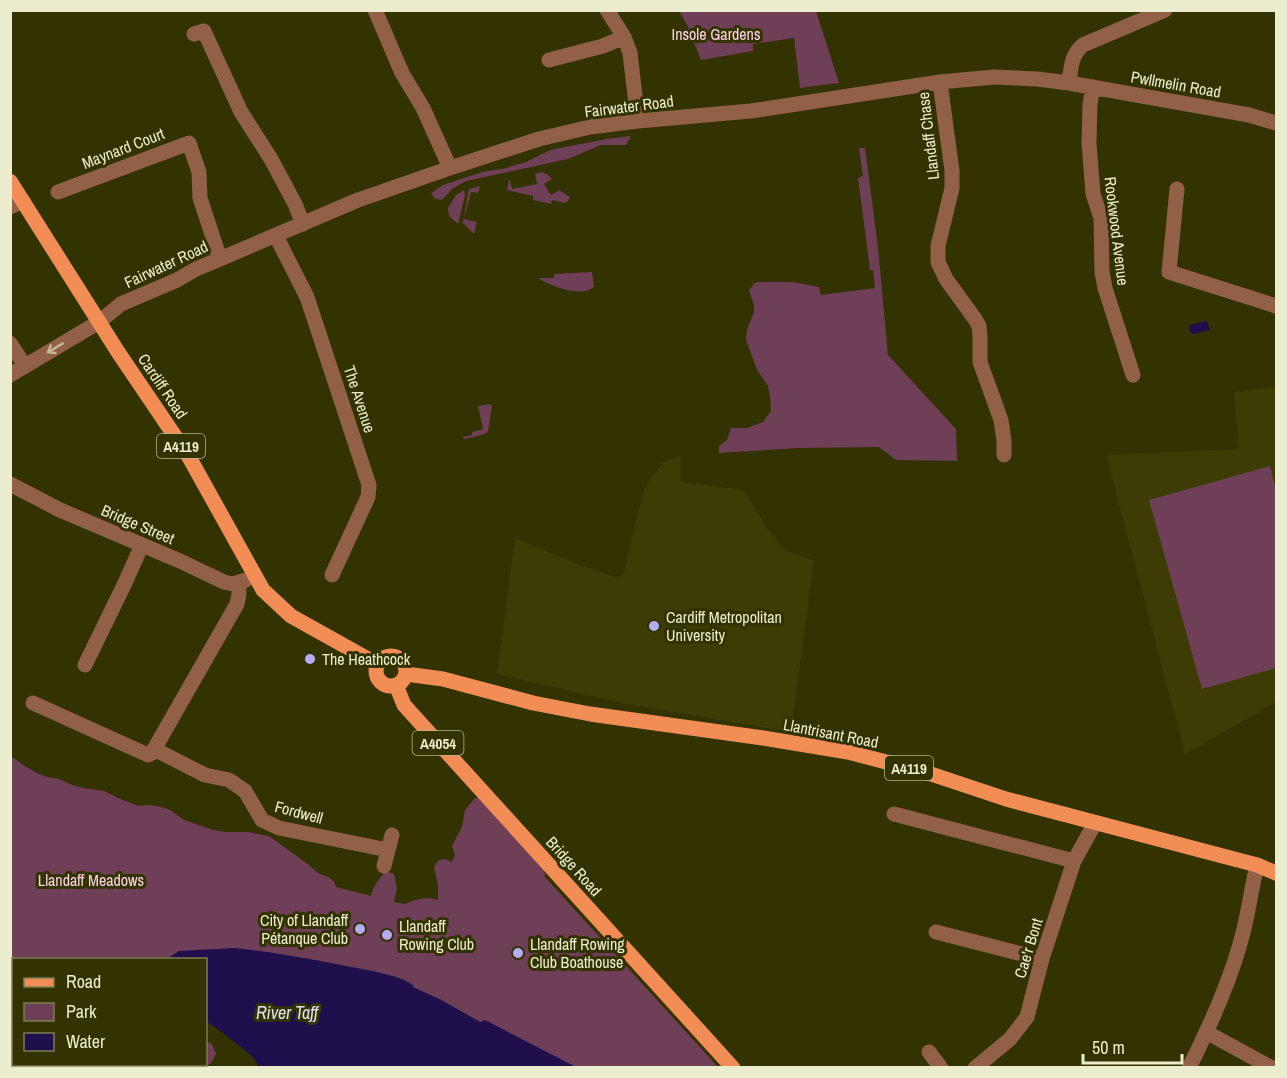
<svg xmlns="http://www.w3.org/2000/svg" width="1287" height="1078" viewBox="0 0 1287 1078" font-family="'Archivo Narrow',sans-serif">
	<rect width="100%" height="100%" fill="#333201"/>
	<path fill="#3d3c04" d="M1276 387V702L1185 754 1106 455 1239 449 1234 392Z
		M681 455V482L744 490 766 527 785 550 814 560 791 732 621 703 497 674 515 538 592 570 617 577 623 575 643 492 651 477 663 463Z"/>
	<path fill="#6f3e57" d="M679 11H816L839 83 800 88 794 38 753 44V51L701 60 687 25Z
		M631 136 626 145H601L568 159 466 181 452 189 444 198 441 200 434 198 431 193 443 185 482 172 502 169 526 162 550 150 606 139Z
		M859 148H865L878 247 888 355 956 429 957 461 896 460 879 447 799 448 719 453V446L727 440 731 428H747L763 422 771 411 770 396 768 386 757 370 746 340 747 330 754 312V305L749 291 754 283 758 282H793L819 287 821 295 875 288 873 270H870L858 178 863 176Z
		M542 172 548 175 552 179 544 184 551 195 559 190 570 197 568 201 565 203 552 200 551 204 533 200V196L507 190 509 180H510L512 189 537 184 535 174Z
		M480 186 478 193 471 192 464 219 477 222 474 234 463 223 469 189Z
		M464 190 465 195 458 224 449 216 448 208 456 195Z
		M592 272 594 287C582 298 550 286 538 278H554V274Z
		M490 404 492 406 488 432 482 435 464 439 463 437 472 435V432L483 429 478 406Z
		M1270 466 1276 490V668L1202 689 1149 500Z
		M10 757 14 758 23 765 37 773 47 777 59 779 72 785 83 788 104 791 118 798 138 806 149 805 162 807 170 810 184 820 213 830 226 832H248L269 836 309 865 318 873 330 878 334 882 336 887 371 896C373 886 379 879 386 871L394 874 397 888 394 902 405 904C415 899 427 896 438 900V885L434 867 439 860 445 859 452 862 455 855 452 846 462 827 465 810 475 798 492 797 544 867 545 877 718 1067H555L485 1021 480 1022 441 1000 412 987 405 980 365 970 304 958 206 960 179 951 167 959 14 960V1064L101 1065 97 1068 11 1067Z
		M206 1043H211L216 1053C211 1070 200 1068 184 1067L187 1065 206 1064Z"/>
	<path fill="#200f4d" d="M1207 321 1210 330 1193 334 1190 332 1189 329 1190 325Z
		M235 948C272 952 309 959 346 966 365 970 397 974 413 985V987L441 1000 480 1022 485 1020 576 1067H259C252 1053 244 1050 232 1040 223 1034 218 1028 208 1023L206 1027V960L167 959 179 951Z"/>
	<g fill="none" stroke-linecap="round" stroke-linejoin="round">
		<path stroke="#916046" stroke-width="15" d="M375 10 402 73 423 108 450 168
			M607 10 624 37 630 53 638 121
			M194 34 204 31 241 112 271 159 295 204 303 224
			M549 60 603 46 624 37
			M940 82 952 171V188L938 246V262L946 279 975 319 979 326 980 336V362L1001 420 1004 441V455
			M1069 83C1071 68 1071 55 1083 45L1165 10
			M1093 87 1090 104 1089 143 1093 194 1101 218 1102 272 1105 288 1133 375
			M1177 189 1169 272 1276 306
			M58 192 189 143 199 172 200 198 220 259
			M10 207 23 201
			M276 236 307 297 369 485 368 497 332 575
			M10 343 25 366
			M10 375 99 322 121 304 177 280 196 269 220 259 358 200 450 168 539 139 590 127 638 121 751 111 940 82 994 77 1037 79 1069 83 1249 115 1276 123
			M10 484 60 510 180 561 224 582 233 584 246 580
			M85 665 124 585 142 545
			M33 703 148 755 152 753 237 604 239 594V583
			M154 749 205 775 229 780 245 791 262 820 279 828 388 850
			M894 814 1074 861
			M384 866 392 835
			M936 932 1042 959
			M1206 1032 1272 1068
			M929 1052 941 1068
			M975 1068 1010 1039 1027 1017 1042 959 1074 861 1095 823
			M1189 1068C1211 1023 1232 978 1244 929 1249 908 1252 886 1257 865"/>
		<path stroke="#f28e55" stroke-width="15" d="M10 181 118 352 189 457 263 590 291 616 377 664
			M376 671a15 15 0 1 1 30 0a15 15 0 1 1-30 0Z
			M406 674 443 679 533 703 590 714 763 738 848 752 928 773 1006 799 1257 865 1276 873
			M396 685 404 705 733 1068"/>
	</g>
	<defs><path id="oneway-shaft" d="M-6 0H5M1.5-3L5.5 0L1.5 3" fill="none" stroke-width="1.6" stroke-linecap="round" stroke-linejoin="round" transform="scale(1.5)"/></defs>
	<use stroke="#c8b598" href="#oneway-shaft" transform="translate(55 348) rotate(149)"/>
	<g fill="#b5acf8" stroke="#333201" stroke-width="2">
		<circle cx="654" cy="626" r="6"/>
		<circle cx="310" cy="659" r="6"/>
		<circle cx="360" cy="929" r="6"/>
		<circle cx="387" cy="935" r="6"/>
		<circle cx="518" cy="953" r="6"/>
	</g>
	<g text-anchor="middle" dominant-baseline="central" stroke-width="6" stroke-linejoin="round" paint-order="stroke">
		<g fill="#333201" stroke="#b4b590" stroke-width="1.5">
			<rect x="157" y="434" width="48" height="24" rx="4.5"/>
			<rect x="412.5" y="731" width="51" height="24" rx="4.5"/>
			<rect x="885" y="756" width="48" height="24" rx="4.5"/>
		</g>
		<g font-size="15" font-weight="bold" fill="#ecedce">
			<text x="181" y="446">A4119</text>
			<text x="438" y="743">A4054</text>
			<text x="909" y="768">A4119</text>
		</g>
		<g font-size="16" fill="#fbd0e4" stroke="#333201">
			<text x="716" y="34">Insole Gardens</text>
			<text x="91" y="880">Llandaff Meadows</text>
		</g>
		<g font-size="16" fill="#ecedce" stroke="#333201">
			<text transform="translate(1176 84) rotate(10)">Pwllmelin Road</text>
			<text transform="translate(629 106) rotate(-7)">Fairwater Road</text>
			<text transform="translate(928 136) rotate(-97)">Llandaff Chase</text>
			<text transform="translate(123 148) rotate(-21)">Maynard Court</text>
			<text transform="translate(1117 231) rotate(83)">Rookwood Avenue</text>
			<text transform="translate(166 264) rotate(-25)">Fairwater Road</text>
			<text transform="translate(163 386) rotate(56)">Cardiff Road</text>
			<text transform="translate(360 399) rotate(72)">The Avenue</text>
			<text transform="translate(138 524) rotate(23)">Bridge Street</text>
			<text transform="translate(831 733) rotate(11)">Llantrisant Road</text>
			<text transform="translate(299 812) rotate(15)">Fordwell</text>
			<text transform="translate(574 866) rotate(48)">Bridge Road</text>
			<text transform="translate(1028 948) rotate(-73)">Cae'r Bont</text>
		</g>
		<g font-size="16" fill="#ecedce" stroke="#333201" text-anchor="start">
			<text x="666" y="617">Cardiff Metropolitan<tspan x="666" dy="18">University</tspan></text>
			<text x="322" y="659">The Heathcock</text>
			<text x="348" y="920" text-anchor="end">City of Llandaff<tspan x="348" dy="18">Pétanque Club</tspan></text>
			<text x="399" y="926">Llandaff<tspan x="399" dy="18">Rowing Club</tspan></text>
			<text x="530" y="944">Llandaff Rowing<tspan x="530" dy="18">Club Boathouse</tspan></text>
		</g>
		<g font-size="18" font-style="italic" fill="#e1e0f4" stroke="#333201">
			<text x="287" y="1012">River Taff</text>
		</g>
	</g>
	<rect width="1287" height="1078" fill="none" stroke="#ecedce" stroke-width="24"/>
	<rect x="12" y="958" width="195" height="108" fill="#333201" stroke="#7d7d53" stroke-width="1.5"/>
	<rect x="24" y="978" width="30" height="9" fill="#f28e55" stroke="#7d7d53" stroke-width="1.5"/>
	<text x="66" y="988" font-size="18" fill="#ecedce">Road</text>
	<rect x="24" y="1003" width="30" height="18" fill="#6f3e57" stroke="#7d7d53" stroke-width="1.5"/>
	<text x="66" y="1018" font-size="18" fill="#ecedce">Park</text>
	<rect x="24" y="1033" width="30" height="18" fill="#200f4d" stroke="#7d7d53" stroke-width="1.5"/>
	<text x="66" y="1048" font-size="18" fill="#ecedce">Water</text>
	<path d="M1083 1054v9h99v-9" fill="none" stroke="#ecedce" stroke-width="3"/>
	<text x="1092" y="1054" font-size="18" fill="#ecedce" stroke="#333201" stroke-width="4.5" paint-order="stroke">50 m</text>
</svg>
